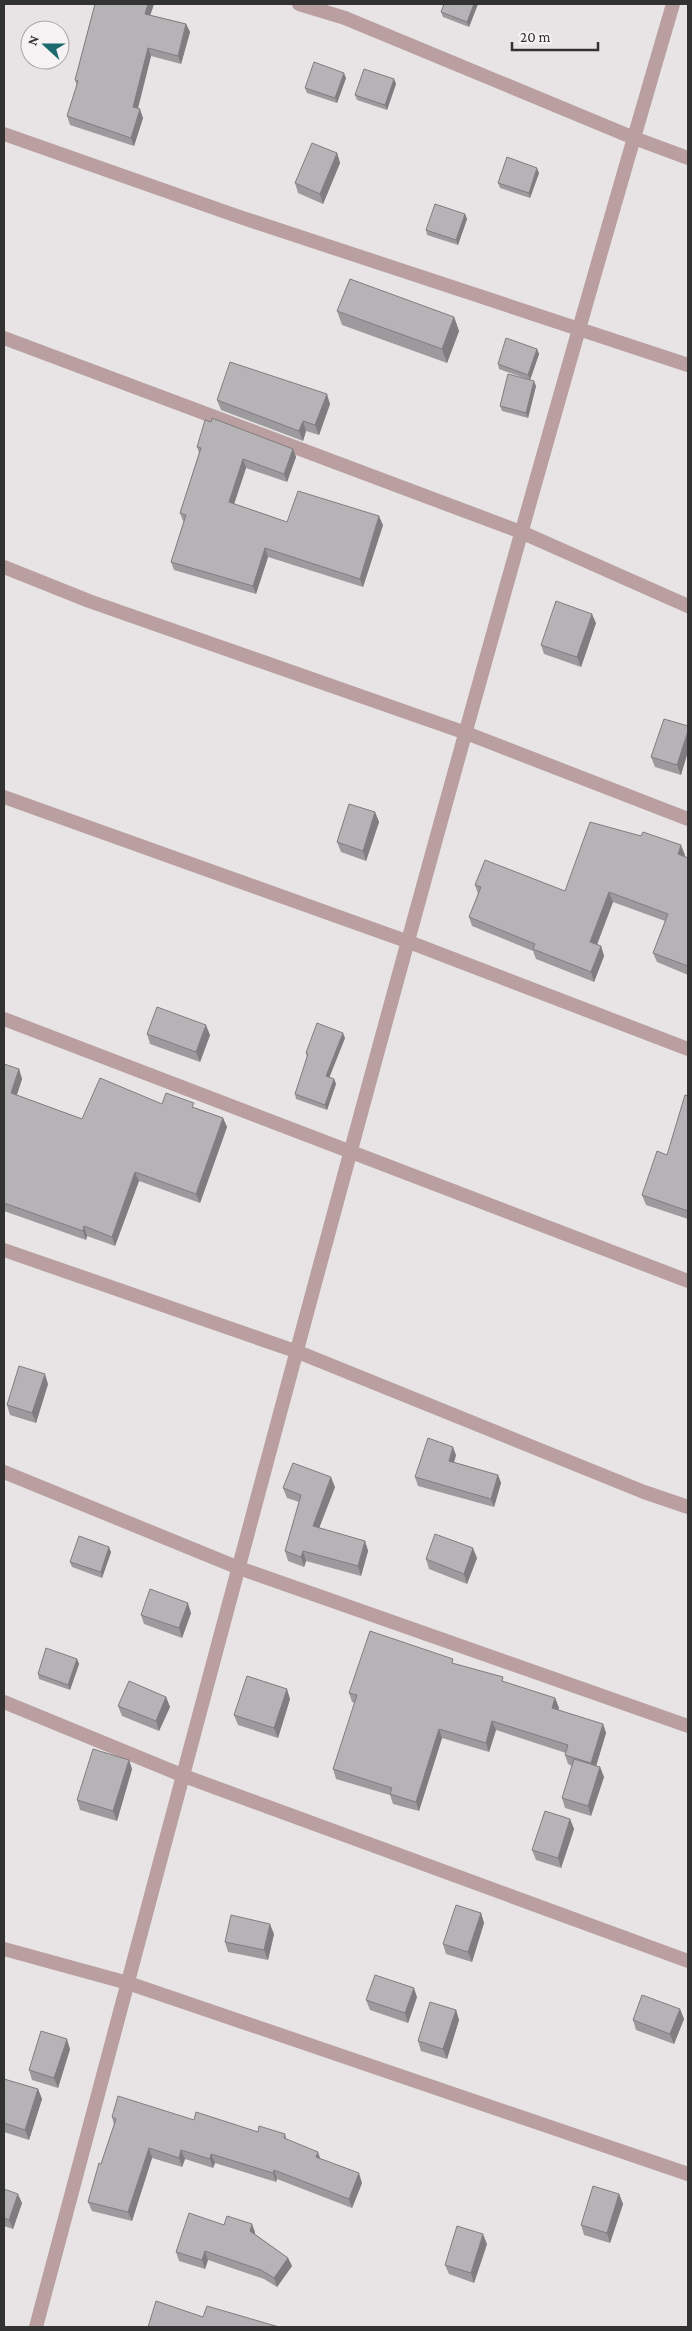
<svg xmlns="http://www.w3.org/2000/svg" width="692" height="2331" viewBox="0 0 692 2331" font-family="'Crimson Pro',serif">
	<rect width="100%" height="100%" fill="#e8e4e6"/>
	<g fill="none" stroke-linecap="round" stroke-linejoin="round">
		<path stroke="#b99f9f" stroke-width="14" d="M299 4 345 18 634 138 688 158
			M4 134 237 216 688 365
			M4 338 521 532 688 606
			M4 567 89 601 466 733 688 819
			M4 797 409 942 688 1049
			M4 1019 688 1281
			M4 1250 298 1352 644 1492 688 1507
			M4 1472 239 1568 688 1726
			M4 1702 184 1776 688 1961
			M4 1949 128 1983 688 2174
			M36 2327C243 1551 447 774 673 4"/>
	</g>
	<path fill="#9d9a9d" d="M95 4H154L150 15 186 24 190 32 181 64 151 56 138 109 143 118 134 146 70 125 67 116 77 86 75 80Z
		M478 4 469 27 443 17 441 12Z
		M346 78 337 103 307 93 305 88Z
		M394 79 396 84 387 110 357 100 355 95Z
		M337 153 340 163 323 204 298 193 295 183Z
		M539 173 530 198 500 188 498 183Z
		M465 214 467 219 458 245 427 235 426 230Z
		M337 311 454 317 459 331 447 363 342 325Z
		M537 349 539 354 530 380 499 369 498 364Z
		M536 386 528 418 502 411 500 406Z
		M217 400 330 404 319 435 306 431 303 441 221 410Z
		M197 447 293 449 296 457 287 482 246 468 234 504 287 522 383 525 363 587 268 557 256 594 174 570 171 562 184 521H183L180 513 199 453Z
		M596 623 581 667 544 654 541 645Z
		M688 726 681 775 655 767 651 757Z
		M375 812 379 822 366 861 341 852 337 842Z
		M685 855 684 857 688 858V975L657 962 653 953 665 921 613 902 597 945 601 946 604 956 594 982 536 959 533 951 472 926 469 917 478 894 475 885 565 891Z
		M147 1034 210 1035 200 1062 150 1044Z
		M345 1038 329 1077 334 1079 336 1084 327 1110 296 1099 295 1094 307 1058 306 1053Z
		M4 1064 19 1069 22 1079 17 1095 82 1119 162 1104 196 1108 223 1118 227 1127 200 1203 139 1181 115 1246 87 1236 86 1240 4 1211Z
		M688 1096V1219L646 1205 642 1195 667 1155Z
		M48 1384 36 1423 10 1415 7 1405Z
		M456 1455 454 1462 498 1475 501 1483 494 1507 418 1486 415 1477Z
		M335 1487 319 1528 365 1541 368 1551 361 1576 306 1561 304 1567 288 1561 285 1551 299 1502 287 1498 283 1488Z
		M111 1552 102 1578 72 1567 70 1562Z
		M477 1558 467 1584 429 1569 426 1559Z
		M191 1613 182 1638 144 1624 141 1615Z
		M77 1659 79 1664 70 1690 39 1679 38 1674Z
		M455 1664 504 1682 555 1698 559 1708 558 1710 603 1724 606 1733 596 1766 600 1767 604 1777 591 1816 565 1808 562 1798 572 1766 568 1764 565 1755 566 1753 496 1730 489 1752 442 1738 419 1811 393 1804 390 1795 336 1779 333 1769 355 1703 352 1702 349 1693Z
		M166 1697 170 1707 159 1731 122 1716 118 1706Z
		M290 1699 278 1738 238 1725 234 1715Z
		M129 1760 132 1769 117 1821 80 1810 77 1800Z
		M570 1819 574 1829 561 1868 536 1860 532 1850Z
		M481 1913 484 1923 472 1962 446 1954 443 1944Z
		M274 1934 268 1960 228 1952 225 1942Z
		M417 1997 408 2023 370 2010 366 2000Z
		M680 2009 684 2019 674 2044 636 2030 633 2020Z
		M456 2010 459 2020 447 2059 421 2051 418 2041Z
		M70 2049 58 2088 32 2080 29 2070Z
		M4 2079 38 2089 42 2099 29 2140 4 2132Z
		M112 2117 194 2120 258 2132 285 2134 287 2140 362 2183 352 2208 277 2179 276 2182 215 2163 213 2168 185 2159 182 2167 152 2158 132 2221 92 2211 88 2202 114 2125Z
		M4 2189 22 2203 13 2229 4 2226Z
		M619 2194 623 2204 610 2243 584 2235 581 2225Z
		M224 2225 255 2232V2234L288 2258 292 2266 277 2287 264 2279 208 2260 205 2269 179 2261 176 2252Z
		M487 2244 474 2283 449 2274 445 2265Z"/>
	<path fill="#7f7d7f" d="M148 4H154L148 22 145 14Z
		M474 4H478L469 27 467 22Z
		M186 24 190 32 181 64 178 56Z
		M148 48 151 56 136 115 133 107Z
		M344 73 346 78 337 103 335 98Z
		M394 79 396 84 387 110 385 105Z
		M140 109 143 118 134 146 131 138Z
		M337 153 340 163 323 204 320 194Z
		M537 168 539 173 530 198 529 193Z
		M465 214 467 219 458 245 456 240Z
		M454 317 459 331 447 363 442 349Z
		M537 349 539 354 530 380 528 375Z
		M534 381 536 386 528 418 526 413Z
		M327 394 330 404 319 435 315 425Z
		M303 421 306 431 303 441 299 431Z
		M293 449 296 457 287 482 284 474Z
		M243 459 246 468 232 510 229 502Z
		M379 516 383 525 363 587 360 579Z
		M265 548 268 557 256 594 253 586Z
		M592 614 596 623 581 667 577 657Z
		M688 731V752L681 775 677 765Z
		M375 812 379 822 366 861 363 851Z
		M681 845 685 855 681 864 678 854Z
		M609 892 613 902 594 952 590 942Z
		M601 946 604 956 594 982 591 972Z
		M206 1025 210 1035 200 1062 196 1052Z
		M343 1033 345 1038 328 1081 326 1076Z
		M19 1069 22 1079 14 1103 11 1093Z
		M334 1079 336 1084 327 1110 325 1105Z
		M223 1118 227 1127 200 1203 196 1194Z
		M135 1172 139 1181 115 1246 112 1237Z
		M84 1226 87 1236 86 1240 83 1231Z
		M45 1374 48 1384 36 1423 32 1413Z
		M453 1447 456 1455 452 1469 449 1461Z
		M498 1475 501 1483 494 1507 491 1499Z
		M331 1477 335 1487 316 1536 313 1526Z
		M365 1541 368 1551 361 1576 358 1566Z
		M109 1547 111 1552 102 1578 101 1572Z
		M473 1548 477 1558 467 1584 464 1574Z
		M303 1551 306 1561 304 1567 301 1557Z
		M188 1603 191 1613 182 1638 179 1628Z
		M77 1659 79 1664 70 1690 68 1685Z
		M287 1689 290 1699 278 1738 274 1728Z
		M166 1697 170 1707 159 1731 156 1721Z
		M555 1698 559 1708 556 1718 552 1708Z
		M492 1721 496 1730 489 1752 486 1743Z
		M603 1724 606 1733 594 1773 591 1763Z
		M439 1729 442 1738 419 1811 416 1802Z
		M129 1760 132 1769 117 1821 113 1811Z
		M600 1767 604 1777 591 1816 588 1806Z
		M570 1819 574 1829 561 1868 558 1858Z
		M481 1913 484 1923 472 1962 468 1952Z
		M270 1924 274 1934 268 1960 264 1950Z
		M414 1988 417 1997 408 2023 405 2013Z
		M680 2009 684 2019 674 2044 670 2034Z
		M456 2010 459 2020 447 2059 443 2049Z
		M67 2039 70 2049 58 2088 54 2078Z
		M38 2089 42 2099 29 2140 25 2130Z
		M149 2148 152 2158 132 2221 128 2212Z
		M181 2150 185 2159 182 2167 179 2158Z
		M318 2152 321 2161 316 2157Z
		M211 2154 215 2163 213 2168 210 2159Z
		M274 2170 277 2179 276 2182 273 2173Z
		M359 2173 362 2183 352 2208 349 2199Z
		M18 2194 22 2203 13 2229 9 2220Z
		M619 2194 623 2204 610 2243 607 2233Z
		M252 2224 255 2232 253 2239 250 2231Z
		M483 2234 487 2244 474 2283 471 2273Z
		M205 2251 208 2260 205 2269 202 2260Z
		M288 2258 292 2266 277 2287 274 2278Z"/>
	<path fill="#b6b3b6" stroke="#7f7d7f" d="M95 4H148L145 14 186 24 178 56 148 48 133 107 140 109 131 138 67 116 78 81 75 80Z
		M444 4H474L467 22 441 12Z
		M314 62 344 73 335 98 305 88Z
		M364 69 394 79 385 105 355 95Z
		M312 143 337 153 320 194 295 183Z
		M507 157 537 168 529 193 498 183Z
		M435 204 465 214 456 240 426 230Z
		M350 279 454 317 442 349 337 311Z
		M506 338 537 349 528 375 498 364Z
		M230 362 327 394 315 425 303 421 299 431 217 400Z
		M508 374 534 381 526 413 500 406Z
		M212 418 293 449 284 474 243 459 229 502 287 522 298 491 379 516 360 579 265 548 253 586 171 562 186 515 180 513 201 448 197 447 205 420 211 422Z
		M556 601 592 614 577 657 541 645Z
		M664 719 688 726V731L677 765 651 757Z
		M349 804 375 812 363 851 337 842Z
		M590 822 641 836 643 832 681 845 678 854 688 858V966L653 953 668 914 609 892 590 942 601 946 591 972 533 949 535 944 469 917 481 887 475 885 485 860 565 891Z
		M157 1007 206 1025 196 1052 147 1034Z
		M317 1023 343 1033 326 1076 334 1079 325 1105 295 1094 308 1054 306 1053Z
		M4 1064 19 1069 11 1093 82 1119 100 1078 162 1104 166 1093 194 1103 192 1107 223 1118 196 1194 135 1172 112 1237 84 1226 83 1231 4 1203Z
		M685 1095 688 1096V1211L642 1195 657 1151 667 1155Z
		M19 1366 45 1374 32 1413 7 1405Z
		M428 1438 453 1447 449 1461 498 1475 491 1499 415 1477Z
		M293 1463 331 1477 313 1526 365 1541 358 1566 303 1551 301 1557 285 1551 301 1495 283 1488Z
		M435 1534 473 1548 464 1574 426 1559Z
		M79 1536 109 1547 101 1572 70 1562Z
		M150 1589 188 1603 179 1628 141 1615Z
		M370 1631 453 1659 452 1663 503 1677 502 1681 555 1698 552 1708 603 1724 591 1763 565 1755 568 1745 492 1721 486 1743 439 1729 416 1802 390 1794 392 1788 333 1769 357 1695 349 1693Z
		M46 1648 77 1659 68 1685 38 1674Z
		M247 1676 287 1689 274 1728 234 1715Z
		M129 1681 166 1697 156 1721 118 1706Z
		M93 1749 129 1760 113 1811 77 1800Z
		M574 1759 600 1767 588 1806 562 1798Z
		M545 1811 570 1819 558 1858 532 1850Z
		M456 1905 481 1913 468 1952 443 1944Z
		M231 1915 270 1924 264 1950 225 1942Z
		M375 1975 414 1988 405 2013 366 2000Z
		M642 1995 680 2009 670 2034 633 2020Z
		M430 2002 456 2010 443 2049 418 2041Z
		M41 2031 67 2039 54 2078 29 2070Z
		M4 2079 38 2089 25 2130 4 2123Z
		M118 2096 194 2120 196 2112 258 2132 259 2126 285 2134 284 2138 318 2152 316 2157 359 2173 349 2199 274 2170 273 2173 211 2154 210 2159 181 2150 179 2158 149 2148 128 2212 88 2202 99 2163 101 2164 116 2119 112 2117Z
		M593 2186 619 2194 607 2233 581 2225Z
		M4 2189 18 2194 9 2220 4 2218Z
		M189 2213 224 2225 227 2216 252 2224 250 2231 288 2258 274 2278 261 2270 205 2251 202 2260 176 2252Z
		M457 2226 483 2234 471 2273 445 2265Z
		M156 2301 203 2317 207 2306 279 2327H148Z"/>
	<rect width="692" height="2331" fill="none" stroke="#333232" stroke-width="10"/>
	<g transform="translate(45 45) rotate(291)"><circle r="24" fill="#f6f2f3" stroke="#a8a5a6"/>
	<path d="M0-4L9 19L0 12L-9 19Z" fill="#1c696d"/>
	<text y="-8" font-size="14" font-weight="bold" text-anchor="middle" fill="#333232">N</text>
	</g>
	<path d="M512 42v8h86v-8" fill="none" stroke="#333232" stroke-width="2.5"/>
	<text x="520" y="42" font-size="15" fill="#333232" stroke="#f6f2f3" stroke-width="4" paint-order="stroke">20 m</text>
</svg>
